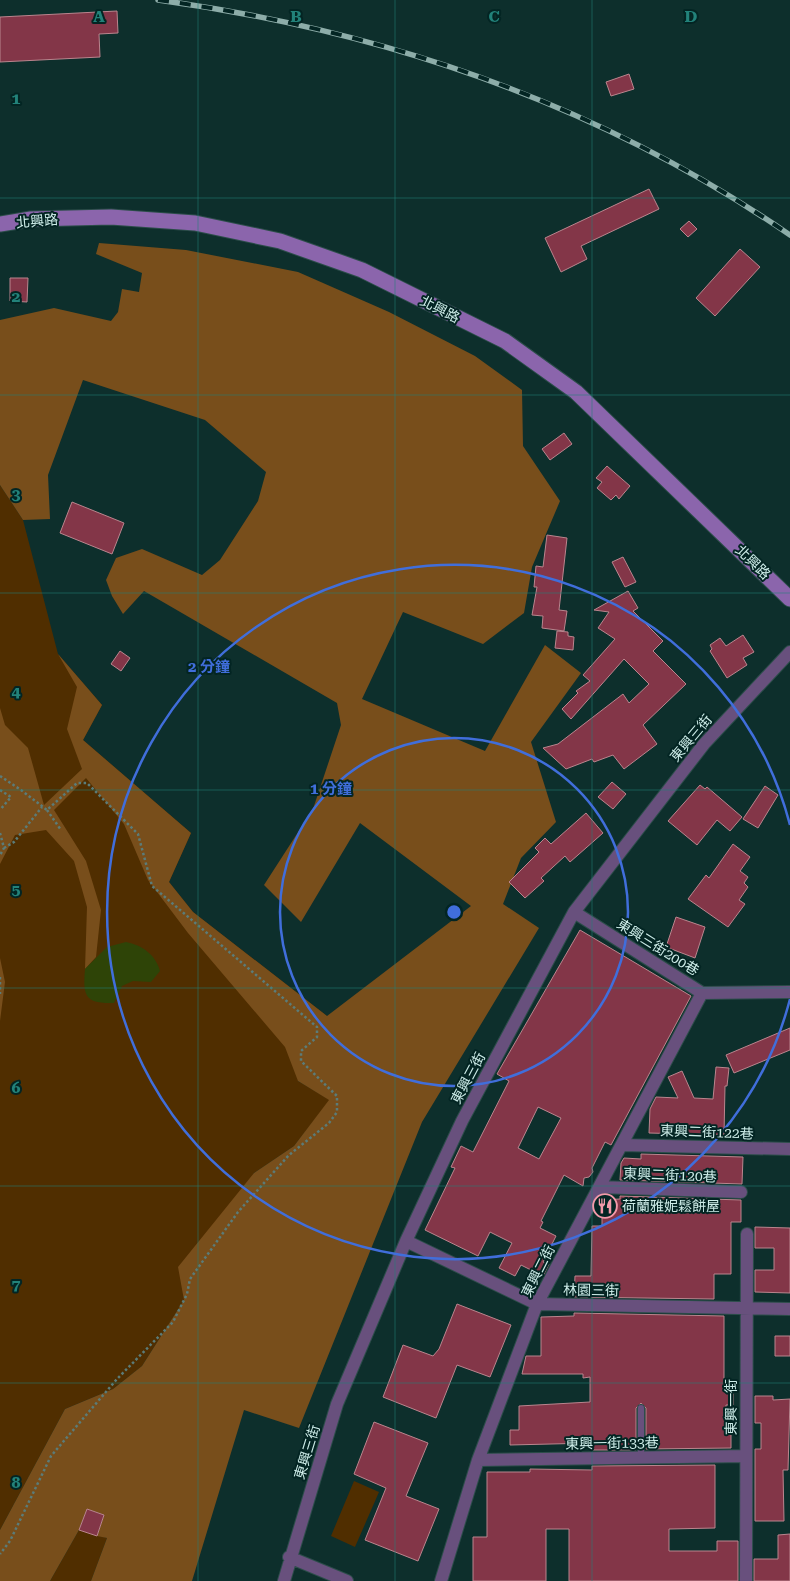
<svg xmlns="http://www.w3.org/2000/svg" width="790" height="1581" viewBox="0 0 790 1581" font-family="'Roboto Serif','Noto Sans TC',serif">
	<rect width="100%" height="100%" fill="#0d2f2c"/>
	<path fill="#502e00" d="M0 485 23 520 58 654 102 705 83 740 191 833 169 882 193 912 327 1016 298 1081 330 1100 294 1146 254 1173 184 1300 142 1366 113 1389 65 1409 0 1530Z
		M354 1481 379 1492 355 1547 331 1536Z
		M79 1530 107 1538 91 1581H50Z"/>
	<path fill="#784e1b" d="M99 243 186 250 298 272 389 312 475 356 522 390 523 446 560 501 532 567 524 613 483 644 403 612 362 699 485 751 545 645 581 673 531 742 556 822 521 858 503 904 539 928 422 1122 299 1428 244 1410 192 1581H91L107 1538 97 1536 104 1515 87 1509 79 1530 50 1581H0V1530L65 1409 113 1389 142 1366 184 1300 178 1267 254 1173 294 1146 329 1100 298 1081 285 1047 188 933 148 880 124 824 86 778 54 810 86 861 101 910 96 957 85 969 87 907 74 861 46 830 15 835 0 864V708L5 725 28 748 44 805 82 769 67 729 77 687 58 654 102 705 83 740 191 833 169 882 193 912 327 1016 471 906 360 823 301 922 264 885 313 809 341 725 337 703 144 591 123 614 112 596 106 580 116 558 142 549 202 575 220 560 258 501 266 472 205 420 83 380 48 475 50 519 23 520 0 485V320L54 308 111 321 118 312 122 289 139 292 142 273 96 254Z
		M0 958 5 982 0 1021Z"/>
	<path fill="#2e4407" d="M126 942C142 945 156 955 160 971L151 982 133 981 122 986 114 1003C84 1004 83 995 85 969L107 947Z"/>
	<path fill="#833648" stroke="#ba858e" fill-rule="evenodd" d="M117 11 118 33 99 34 100 57 0 62V17Z
		M629 74 634 89 611 96 606 82Z
		M649 189 659 209 581 246 587 259 561 272 545 238Z
		M689 221 697 229 688 237 680 229Z
		M740 249 760 267 715 316 696 298Z
		M10 278H28L27 302 10 301Z
		M564 433 572 444 550 460 542 449Z
		M607 466 630 486 619 499 616 495 611 500 597 488 602 482 596 478Z
		M72 502 124 523 112 554 60 533Z
		M547 535 567 538 559 610 567 611 564 631 542 628 543 616 532 615 537 587H534L536 566 543 567Z
		M623 557 636 582 625 587 612 562Z
		M628 591 638 608 633 611 663 641 653 651 686 684 643 725 657 744 624 769 613 755 594 762 592 759 566 769 543 748 558 744 623 694 629 703 649 684 624 659 571 719 562 709 578 693 576 691 590 681 583 675 615 639 598 628 609 612 594 610Z
		M557 631 568 632V636L574 637 573 650 555 648Z
		M743 635 754 652 743 658 747 665 727 678 710 651 712 649 710 645 720 638 726 646Z
		M120 651 130 658 121 671 111 664Z
		M612 782 626 794 613 809 598 797Z
		M700 785 705 789 707 787 742 817 730 831 717 820 697 845 668 821Z
		M765 786 778 795 758 828 743 819Z
		M586 813 603 833 570 862 565 856 541 878 544 881 525 898 509 882 539 852 535 848 545 838 551 844Z
		M733 844 750 857 740 871 748 877 744 883 748 887 739 900 745 904 728 927 688 899 706 875 709 878Z
		M676 917 705 927 695 958 666 947Z
		M580 930 691 996 611 1145 605 1142 592 1168 593 1172 589 1177 584 1178 583 1186 564 1175 541 1221 543 1222 540 1228 556 1236 543 1262 549 1264 543 1276 521 1265 515 1276 499 1268 512 1243 490 1232 478 1256 425 1230 455 1168 451 1167 461 1146 473 1152 509 1081 497 1074ZM538 1107 561 1118 539 1159 518 1148Z
		M790 1028V1050L734 1073 726 1055Z
		M716 1067 729 1068 727 1086H725L724 1135 649 1133 650 1109 656 1097 678 1098 668 1077 682 1071 694 1098 713 1099Z
		M641 1154 743 1157 742 1184 620 1180 621 1163 624 1158 641 1159Z
		M620 1196 741 1200V1222H731V1274H714V1299L574 1297 575 1276H591L592 1226H602V1200L620 1199Z
		M755 1227 790 1228V1293L755 1292V1270H774V1248H755Z
		M457 1304 511 1325 490 1377 457 1365 436 1418 383 1397 403 1345 433 1356 439 1349Z
		M574 1313 724 1316V1382H733V1405H726V1428H731V1448L646 1449V1408L641 1403 636 1408V1450H592V1443L510 1445V1430H519V1406L590 1402V1377L583 1378V1374H522L526 1356H541V1317L574 1316Z
		M775 1336H790V1356H775Z
		M755 1396H773V1400L790 1399 788 1470H783L784 1521H755V1449H761V1423H755Z
		M374 1422 428 1443 406 1496 439 1509 418 1561 365 1540 386 1488 354 1474Z
		M715 1465V1528L669 1529V1551H717V1541H738V1581H569V1529H546V1581H473V1537H487V1472H530V1469L592 1470V1466Z
		M87 1509 104 1515 97 1536 79 1530Z
		M790 1534V1581H754V1559H778V1535Z"/>
	<g fill="none" stroke-linecap="round" stroke-linejoin="round">
		<g stroke="#2c4d4a" stroke-width="8">
			<path id="lane" d="M641 1408V1458"/>
		</g>
		<g stroke="#2c4d4a" stroke-width="14">
			<path id="street" d="M574 912 702 993 790 992
				M622 1145 790 1149
				M599 1187 741 1192
				M406 1241 537 1304 790 1309
				M478 1460 746 1456
				M289 1557 347 1581
				M284 1581 337 1404 406 1241 462 1121 574 912 704 744 790 652
				M441 1581 478 1460 537 1304 702 993
				M746 1581 747 1234"/>
		</g>
		<g stroke="#2c4d4a" stroke-width="17">
			<path id="secondary" d="M0 224 31 219 111 217 195 223 280 241 362 270 505 341 576 392 790 599"/>
		</g>
		<path stroke="#5b7c79" stroke-width="2.5" stroke-dasharray="2.5 2.5" stroke-linecap="butt" d="M0 776 21 790 47 810 77 783H87L138 834 152 886 317 1027V1037L301 1051V1061L337 1096V1112L329 1123 289 1155 238 1212 190 1279 187 1294 173 1322 117 1379 51 1456 10 1541 0 1554
			M0 790 11 797 0 810
			M47 810 61 830
			M0 833 4 848 0 855
			M4 848 14 842 42 807
			M0 977V994"/>
		<use href="#lane" stroke="#68507d" stroke-width="6"/>
		<use href="#street" stroke="#68507d" stroke-width="12"/>
		<use href="#secondary" stroke="#8b65ac" stroke-width="15"/>
		<g stroke="#8dada9" stroke-width="5.5">
			<path id="rail" d="M158 0C387 31 599 104 790 235"/>
		</g>
		<use href="#rail" stroke="#032523" stroke-width="4" stroke-dasharray="11" stroke-linecap="butt"/>
	</g>
	<path fill="none" stroke="#22827a" stroke-width="1" stroke-opacity="0.55" d="M198 0V1581M395 0V1581M592 0V1581M0 198H790M0 395H790M0 593H790M0 790H790M0 988H790M0 1186H790M0 1383H790"/>
	<g fill="none" stroke="#406edb" stroke-width="2.5">
		<circle cx="454" cy="912" r="174"/>
		<path d="M790 999A347 347 0 1 1 790 825"/>
	</g>
	<defs>
		<g id="restaurant-ring" transform="scale(1.25)"><circle r="9.5" fill="#032523" stroke="#f39aaa" stroke-width="1.5"/><path d="M-5-6h1v4h1v-4h1v4h1v-4h1v5L-1.5 .5V6h-2V.5L-5-1ZM5-6V6H3V1.5H1.5Q1.5-4 5-6Z" fill="#f39aaa"/></g>
	</defs>
	<g fill-rule="evenodd">
		<use href="#restaurant-ring" x="605" y="1206"/>
	</g>
	<g text-anchor="middle" dominant-baseline="central" stroke-width="4" stroke-linejoin="round" paint-order="stroke">
		<g font-size="14" fill="#ceede9" stroke="#032523">
			<text transform="translate(37 221) rotate(-5)">北興路</text>
			<text transform="translate(440 309) rotate(27)">北興路</text>
			<text transform="translate(753 562) rotate(44)">北興路</text>
			<text transform="translate(691 738) rotate(-50)">東興三街</text>
			<text transform="translate(658 947) rotate(32)">東興三街200巷</text>
			<text transform="translate(468 1078) rotate(-62)">東興三街</text>
			<text transform="translate(707 1132) rotate(2)">東興二街122巷</text>
			<text transform="translate(670 1175) rotate(2)">東興二街120巷</text>
			<text transform="translate(538 1271) rotate(-63)">東興二街</text>
			<text transform="translate(591 1290) rotate(1)">林園三街</text>
			<text transform="translate(731 1407) rotate(-90)">東興一街</text>
			<text transform="translate(612 1443) rotate(-1)">東興一街133巷</text>
			<text transform="translate(307 1452) rotate(-73)">東興三街</text>
		</g>
		<g font-size="14" fill="#ceede9" stroke="#032523" text-anchor="start">
			<text x="622" y="1206">荷蘭雅妮鬆餅屋</text>
		</g>
	</g>
	<g font-size="16" text-anchor="middle" font-weight="bold" fill="#22827a" stroke="#032523" stroke-width="4" stroke-linejoin="round" paint-order="stroke">
		<text x="99" y="22">A</text>
		<text x="296" y="22">B</text>
		<text x="494" y="22">C</text>
		<text x="691" y="22">D</text>
		<text x="16" y="104">1</text>
		<text x="16" y="302">2</text>
		<text x="16" y="500">3</text>
		<text x="16" y="697">4</text>
		<text x="16" y="895">5</text>
		<text x="16" y="1093">6</text>
		<text x="16" y="1290">7</text>
		<text x="16" y="1488">8</text>
	</g>
	<circle cx="454" cy="912" r="8" fill="#406edb" stroke="#032523" stroke-width="2.5"/>
	<g font-size="15" text-anchor="middle" font-weight="bold" fill="#406edb" stroke="#032523" stroke-width="4" stroke-linejoin="round" paint-order="stroke">
		<text x="209" y="672">2 分鐘</text>
		<text x="331" y="794">1 分鐘</text>
	</g>
</svg>
